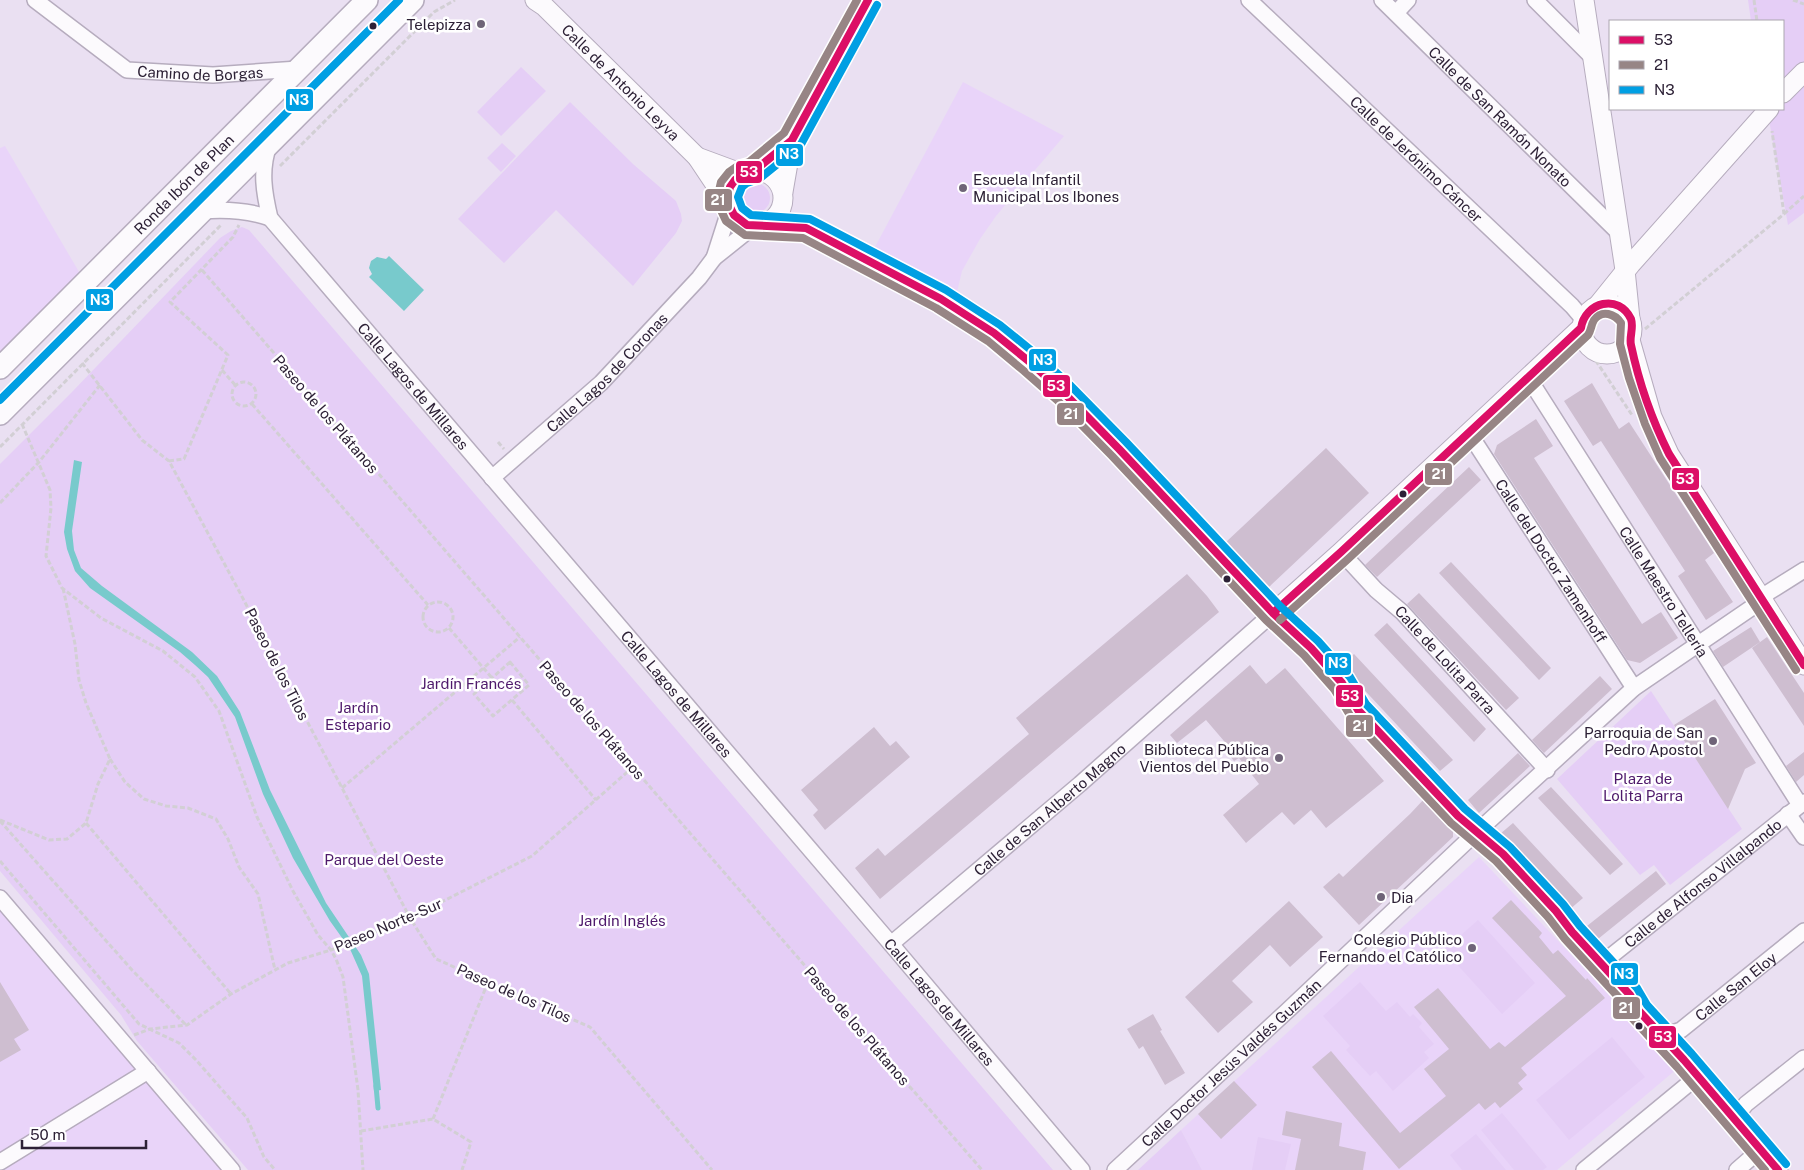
<svg xmlns="http://www.w3.org/2000/svg" width="1804" height="1170" viewBox="0 0 1804 1170" font-family="'Public Sans',sans-serif">
	<rect width="100%" height="100%" fill="#eae0f2"/>
	<path fill="#e9d4f9" d="M963 82 1064 136 996 216 980 239 962 271 957 292 875 247Z
		M5 146 85 282 0 367V148Z
		M1479 857 1678 1068 1557 1170H1202L1181 1130Z
		M0 895 235 1170H0Z"/>
	<path fill="#e5cef6" d="M1748 0H1804V213L1788 225 1767 109H1783V21H1751Z
		M521 67 546 91 501 136 477 112Z
		M570 102 633 164 676 201 681 214 682 221 676 233 633 286 556 210 504 263 458 219Z
		M502 143 516 156 501 172 487 158Z
		M740 198a15 15 0 1 1 30 0a15 15 0 1 1-30 0Z
		M242 227 249 230 1053 1170H248L137 1041 121 1015 0 871V464L72 392 220 238 231 231Z
		M1651 691 1742 829 1670 885 1654 865 1640 875 1557 779Z
		M1478 920 1535 983 1502 1014 1444 950Z
		M1360 982 1386 1011 1397 1002 1410 1017 1413 1014 1422 1023 1419 1027 1434 1044 1424 1052 1429 1058 1393 1091 1376 1071 1370 1076 1346 1050 1350 1046 1323 1016Z
		M1612 1037 1645 1077 1569 1140 1536 1100Z
		M1502 1113 1547 1167 1543 1170H1514L1481 1130Z
		M1181 1130 1202 1170H1138Z
		M1476 1134 1506 1170H1462L1450 1155Z
		M1258 1137 1291 1144 1285 1170H1252Z"/>
	<path fill="#78cacc" d="M389 256 424 290 404 311 369 277 372 274 369 268 371 261 377 257 386 259Z
		M74 460 82 462 72 531 74 550 81 568 102 586 192 652 217 676 240 712 270 790 326 903 361 955 369 974 381 1090 374 1091 362 976 350 949 330 921 293 858 263 794 235 717 208 677 195 665 180 652 90 588 75 571 67 549 64 532Z"/>
	<g fill="none" stroke-linecap="round" stroke-linejoin="round">
		<path stroke="#78cacc" stroke-width="5" d="M376 1086 378 1108"/>
	</g>
	<path fill="#cebed0" d="M1592 383 1619 429 1629 422 1714 553 1705 560 1733 602 1706 620 1678 576 1685 571 1601 441 1593 446 1564 401Z
		M1536 419 1553 446 1534 458 1642 624 1661 612 1678 638 1640 663 1627 660 1494 454 1497 445Z
		M1326 448 1369 493 1268 588 1225 543Z
		M1469 467 1481 480 1377 577 1365 565Z
		M1451 562 1551 668 1539 680 1439 573Z
		M1187 574 1207 596 1219 612 880 899 855 868 878 848 885 856 1029 734 1016 718Z
		M1419 593 1519 698 1506 710 1407 604Z
		M1387 623 1486 729 1474 742 1374 635Z
		M1751 627 1760 642 1723 667 1713 651Z
		M1767 637 1804 693V726L1752 648Z
		M1354 654 1453 760 1440 771 1341 665Z
		M1250 665 1266 684 1285 668 1384 781 1326 828 1311 810 1294 825 1282 812 1246 843 1223 815 1259 784 1239 758 1234 761 1226 751 1230 748 1206 720 1177 743 1170 735Z
		M1600 676 1612 689 1544 753 1532 740Z
		M1715 699 1756 763 1745 769 1728 809 1674 725Z
		M874 727 890 746 896 741 910 757 825 830 813 815 818 810 801 790Z
		M1804 752V775L1796 782 1786 766Z
		M1518 753 1530 766 1479 813 1468 800Z
		M1551 787 1623 864 1610 875 1538 798Z
		M1425 798 1453 829V837L1359 925 1323 887 1339 873 1343 877 1410 814Z
		M1513 823 1583 898 1569 910 1500 834Z
		M1656 871 1666 884 1598 939 1587 926Z
		M1511 900 1542 933 1539 937 1553 954 1558 950 1586 980 1587 978 1605 998 1521 1068 1527 1075 1518 1083 1523 1089 1500 1108 1495 1102 1485 1110 1479 1103 1399 1169 1312 1067 1331 1051 1400 1133 1446 1096 1424 1069 1449 1049 1414 1007 1438 988 1490 1049 1499 1042 1505 1047 1566 996 1492 918Z
		M1289 901 1323 937 1290 967 1270 945 1232 981 1253 1002 1218 1033 1185 997Z
		M0 982 29 1030 14 1039 21 1050 0 1062Z
		M1153 1014 1162 1030 1160 1031 1185 1073 1165 1085 1143 1046 1139 1049 1127 1029Z
		M1234 1081 1257 1105 1221 1139 1198 1114Z
		M1286 1111 1342 1123 1339 1146 1366 1152 1363 1170H1295L1301 1139 1282 1135Z"/>
	<g fill="none" stroke-linecap="round" stroke-linejoin="round">
		<g stroke="#b6acbe" stroke-width="18">
			<g id="minor">
				<path id="s1" d="M35 0 127 70 213 75 298 69"/>
				<path id="s2" d="M1249 0 1572 306 1583 319"/>
				<path id="s3" d="M1382 0 1619 233"/>
				<path d="M1535 0 1592 57"/>
				<path d="M1396 13 1408 0"/>
				<path id="s4" d="M269 145C260 170 264 193 270 218L891 944 1082 1170"/>
				<path d="M202 211C226 209 247 210 270 218"/>
				<path d="M714 258 730 208"/>
				<path id="s5" d="M1528 377 1800 805"/>
				<path id="s6" d="M1469 433 1634 688"/>
				<path id="s7" d="M492 478 601 383 699 278 714 258 754 226"/>
				<path id="s8" d="M1341 552 1376 590 1402 612 1547 770"/>
				<path d="M1788 814 1804 837"/>
				<path d="M0 898 232 1170"/>
				<path id="s9" d="M891 944 1080 784 1273 613"/>
				<path id="s10" d="M1601 964 1804 802"/>
				<path id="s11" d="M1663 1036 1681 1030 1804 931"/>
				<path d="M1738 1122 1742 1109 1746 1104 1804 1058"/>
				<path d="M0 1162 148 1071"/>
				<path id="s12" d="M1115 1170 1286 1012 1466 842 1634 688 1757 604 1769 592 1804 570"/>
				<path d="M1584 1170 1698 1076"/>
				<path d="M1737 1170 1760 1150"/>
			</g>
		</g>
		<g stroke="#b6acbe" stroke-width="21">
			<g id="tertiary">
				<path id="s13" d="M535 0 544 6 697 157 729 205"/>
				<path d="M1584 0 1625 270 1630 319"/>
				<path d="M1783 93 1804 72"/>
				<path d="M697 157 743 174"/>
				<circle cx="756" cy="198" r="27"/>
				<path d="M754 171 792 140"/>
				<path d="M783 192 792 140 868 0"/>
				<path d="M764 225 806 228 941 299 994 333 1031 363 1064 393 1119 449 1273 613 1311 648 1342 683 1358 710 1458 816 1503 854 1556 911 1572 932 1630 995 1639 1011 1684 1060 1778 1170"/>
				<circle cx="1607" cy="329" r="25"/>
				<path d="M1598 305 1631 264 1769 109"/>
				<path d="M1630 340 1652 417 1669 454 1804 665"/>
				<path d="M1273 613 1341 552 1581 328"/>
			</g>
		</g>
		<g stroke="#b6acbe" stroke-width="24">
			<g id="secondary">
				<path id="s14" d="M0 368 367 0"/>
				<path d="M0 414 413 0"/>
			</g>
		</g>
		<path stroke="#d2cfd4" stroke-width="3" stroke-dasharray="5 2.5" stroke-linecap="butt" d="M1754 0 1757 21
			M1793 0 1804 4
			M280 166 434 12 455 0
			M1784 214 1804 196
			M202 270 982 1170
			M1645 329 1784 214 1772 131
			M1589 347 1596 361 1632 415
			M82 363 142 440 169 461 238 589 410 918 436 959 590 1027 712 1170
			M222 370 236 386
			M232 394a12 12 0 1 1 24 0a12 12 0 1 1-24 0Z
			M252 404 428 605
			M22 424 50 490 51 508 46 556 62 588 101 618 163 651 195 677 219 711 257 817 293 891 318 935 331 950 336 959 343 977 358 1090 363 1170
			M498 442 504 449
			M0 447 221 225
			M169 461 184 459 228 355 170 302 233 237 239 225
			M0 503 39 462 100 385
			M423 617a15 15 0 1 1 30 0a15 15 0 1 1-30 0Z
			M449 628 492 678
			M510 662 529 685 493 716 474 694Z
			M512 700 596 800
			M110 759 125 782 144 799 166 806 188 808 216 819 228 839 239 867 258 894 275 970
			M342 788 520 637
			M0 820 49 840 67 839 86 823 98 784 110 759 86 703 79 680 75 644 63 588
			M0 821 132 970 186 1025
			M86 823 231 994
			M0 861 139 1024 179 1043 196 1060 247 1118 264 1157 275 1170
			M134 1035 150 1029 187 1025 231 994 288 963 331 950 410 918 532 856 633 767
			M433 1119 488 982
			M361 1131 433 1119 471 1142 462 1170"/>
		<use href="#minor" stroke="#fcfafd" stroke-width="15"/>
		<use href="#tertiary" stroke="#fcfafd" stroke-width="19"/>
		<use href="#secondary" stroke="#fcfafd" stroke-width="21"/>
		<g stroke="#fff" stroke-width="11">
			<path id="bus-1" d="M868 0 792 140 754 171 743 174 735 180 730 187 728 196 729 205 734 215 747 225 806 228 941 299 994 333 1031 363 1064 393 1119 449 1273 613 1311 648 1342 683 1358 710 1458 816 1503 854 1556 911 1572 932 1630 995 1639 1011 1684 1060 1778 1170
				M1273 613 1341 552 1581 328C1585 302 1619 293 1631 319 1634 328 1629 337 1631 345 1639 383 1652 420 1669 454L1804 665"/>
		</g>
		<g stroke="#fff" stroke-width="11">
			<path id="bus-2" d="M857 0 784 133 749 162 739 165 729 172 721 182 718 195 719 206 726 221 745 235 803 238 936 308 988 341 1024 371 1057 400 1112 456 1266 620 1304 655 1334 689 1351 717 1451 823 1496 861 1548 917 1565 939 1622 1001 1632 1018 1677 1067 1765 1170
				M1280 620 1348 559 1588 335C1591 331 1591 325 1594 320 1602 309 1615 314 1621 323L1620 344 1629 378 1645 424 1660 458 1796 670"/>
		</g>
		<g stroke="#fff" stroke-width="11">
			<path id="bus-3" d="M877 5 800 146 759 179 747 183 742 187 738 197 742 208 751 215 810 219 946 290 1000 325 1037 355 1071 386 1126 442 1280 606 1318 641 1350 677 1366 704 1465 809 1510 847 1563 904 1580 926 1637 988 1647 1005 1692 1054 1786 1164
				M0 400 399 0"/>
		</g>
		<use href="#bus-1" stroke="#dc0f66" stroke-width="8"/>
		<use href="#bus-2" stroke="#978585" stroke-width="8"/>
		<use href="#bus-3" stroke="#009fe3" stroke-width="8"/>
	</g>
	<g fill="#6f6478" stroke="#fff" stroke-width="2">
		<circle cx="481" cy="24" r="5"/>
		<circle cx="963" cy="188" r="5"/>
		<circle cx="1713" cy="741" r="5"/>
		<circle cx="1279" cy="758" r="5"/>
		<circle cx="1381" cy="897" r="5"/>
		<circle cx="1472" cy="948" r="5"/>
	</g>
	<g fill="#2d2136" stroke="#fff" stroke-width="2">
		<circle cx="373" cy="26" r="4.5"/>
		<circle cx="1403" cy="494" r="4.5"/>
		<circle cx="1227" cy="579" r="4.5"/>
		<circle cx="1639" cy="1026" r="4.5"/>
	</g>
	<g text-anchor="middle" dominant-baseline="central" stroke-width="5" stroke-linejoin="round" paint-order="stroke">
		<g font-size="15" fill="#2d2136" stroke="#fff" text-anchor="end">
			<text x="471" y="24">Telepizza</text>
			<text x="973" y="179" text-anchor="start">Escuela Infantil<tspan x="973" dy="17">Municipal Los Ibones</tspan></text>
			<text x="1703" y="732">Parroquia de San<tspan x="1703" dy="17">Pedro Apostol</tspan></text>
			<text x="1269" y="749">Biblioteca Pública<tspan x="1269" dy="17">Vientos del Pueblo</tspan></text>
			<text x="1391" y="897" text-anchor="start">Dia</text>
			<text x="1462" y="939">Colegio Público<tspan x="1462" dy="17">Fernando el Católico</tspan></text>
		</g>
		<g font-size="15" fill="#2d2136" stroke="#fff">
			<text stroke="none"><textPath href="#s1" startOffset="189">Camino de Borgas</textPath></text>
			<text stroke="none"><textPath href="#s13" startOffset="119">Calle de Antonio Leyva</textPath></text>
			<text stroke="none"><textPath href="#s3" startOffset="166">Calle de San Ramón Nonato</textPath></text>
			<text stroke="none"><textPath href="#s2" startOffset="231">Calle de Jerónimo Cáncer</textPath></text>
			<text stroke="none"><textPath href="#s14" startOffset="260">Ronda Ibón de Plan</textPath></text>
			<text stroke="none"><textPath href="#s7" startOffset="156">Calle Lagos de Coronas</textPath></text>
			<text stroke="none"><textPath href="#s4" startOffset="295">Calle Lagos de Millares</textPath></text>
			<text transform="translate(326 414) rotate(49)">Paseo de los Plátanos</text>
			<text stroke="none"><textPath href="#s6" startOffset="152">Calle del Doctor Zamenhoff</textPath></text>
			<text stroke="none"><textPath href="#s5" startOffset="254">Calle Maestro Tellería</textPath></text>
			<text stroke="none"><textPath href="#s8" startOffset="150">Calle de Lolita Parra</textPath></text>
			<text transform="translate(277 664) rotate(63)">Paseo de los Tilos</text>
			<text stroke="none"><textPath href="#s4" startOffset="700">Calle Lagos de Millares</textPath></text>
			<text transform="translate(592 720) rotate(49)">Paseo de los Plátanos</text>
			<text stroke="none"><textPath href="#s9" startOffset="208">Calle de San Alberto Magno</textPath></text>
			<text stroke="none"><textPath href="#s10" startOffset="130">Calle de Alfonso Villalpando</textPath></text>
			<text transform="translate(388 925) rotate(-23)">Paseo Norte-Sur</text>
			<text stroke="none"><textPath href="#s11" startOffset="89">Calle San Eloy</textPath></text>
			<text transform="translate(514 993) rotate(24)">Paseo de los Tilos</text>
			<text stroke="none"><textPath href="#s4" startOffset="1105">Calle Lagos de Millares</textPath></text>
			<text transform="translate(857 1026) rotate(49)">Paseo de los Plátanos</text>
			<text stroke="none"><textPath href="#s12" startOffset="158">Calle Doctor Jesús Valdés Guzmán</textPath></text>
		</g>
		<g font-size="15" fill="#4e196b" stroke="#fff">
			<text x="471" y="683">Jardín Francés</text>
			<text x="358" y="707">Jardín<tspan x="358" dy="17">Estepario</tspan></text>
			<text x="1643" y="778">Plaza de<tspan x="1643" dy="17">Lolita Parra</tspan></text>
			<text x="384" y="859">Parque del Oeste</text>
			<text x="622" y="920">Jardín Inglés</text>
		</g>
	</g>
	<g stroke="#fff" stroke-width="2">
		<rect x="285" y="88" width="29" height="24" rx="5" fill="#009fe3"/>
		<rect x="775" y="143" width="29" height="24" rx="5" fill="#009fe3"/>
		<rect x="735" y="160" width="28" height="24" rx="5" fill="#dc0f66"/>
		<rect x="704" y="188" width="29" height="24" rx="5" fill="#978585"/>
		<rect x="85" y="288" width="29" height="24" rx="5" fill="#009fe3"/>
		<rect x="1028" y="348" width="29" height="24" rx="5" fill="#009fe3"/>
		<rect x="1042" y="374" width="29" height="24" rx="5" fill="#dc0f66"/>
		<rect x="1056" y="402" width="29" height="24" rx="5" fill="#978585"/>
		<rect x="1424" y="462" width="29" height="24" rx="5" fill="#978585"/>
		<rect x="1671" y="467" width="29" height="24" rx="5" fill="#dc0f66"/>
		<rect x="1324" y="652" width="28" height="24" rx="5" fill="#009fe3"/>
		<rect x="1335" y="684" width="29" height="24" rx="5" fill="#dc0f66"/>
		<rect x="1345" y="714" width="29" height="24" rx="5" fill="#978585"/>
		<rect x="1610" y="962" width="29" height="24" rx="5" fill="#009fe3"/>
		<rect x="1612" y="996" width="29" height="24" rx="5" fill="#978585"/>
		<rect x="1648" y="1025" width="29" height="24" rx="5" fill="#dc0f66"/>
	</g>
	<g font-size="14" text-anchor="middle" font-weight="bold" fill="#fff">
		<text x="299" y="105">N3</text>
		<text x="789" y="159">N3</text>
		<text x="749" y="177">53</text>
		<text x="718" y="205">21</text>
		<text x="100" y="305">N3</text>
		<text x="1043" y="365">N3</text>
		<text x="1056" y="391">53</text>
		<text x="1071" y="419">21</text>
		<text x="1439" y="479">21</text>
		<text x="1685" y="484">53</text>
		<text x="1338" y="668">N3</text>
		<text x="1350" y="701">53</text>
		<text x="1360" y="731">21</text>
		<text x="1624" y="979">N3</text>
		<text x="1626" y="1013">21</text>
		<text x="1663" y="1042">53</text>
	</g>
	<rect x="1609" y="20" width="175" height="90" fill="#ffffff" stroke="#aba6af"/>
	<rect x="1619" y="36" width="25" height="8" fill="#dc0f66" stroke="#aba6af"/>
	<text x="1654" y="45" font-size="15" fill="#2d2136">53</text>
	<rect x="1619" y="61" width="25" height="8" fill="#978585" stroke="#aba6af"/>
	<text x="1654" y="70" font-size="15" fill="#2d2136">21</text>
	<rect x="1619" y="86" width="25" height="8" fill="#009fe3" stroke="#aba6af"/>
	<text x="1654" y="95" font-size="15" fill="#2d2136">N3</text>
	<path d="M22 1140v8h124v-8" fill="none" stroke="#2d2136" stroke-width="2.5"/>
	<text x="30" y="1140" font-size="15" fill="#2d2136" stroke="#ffffff" stroke-width="4" paint-order="stroke">50 m</text>
</svg>
